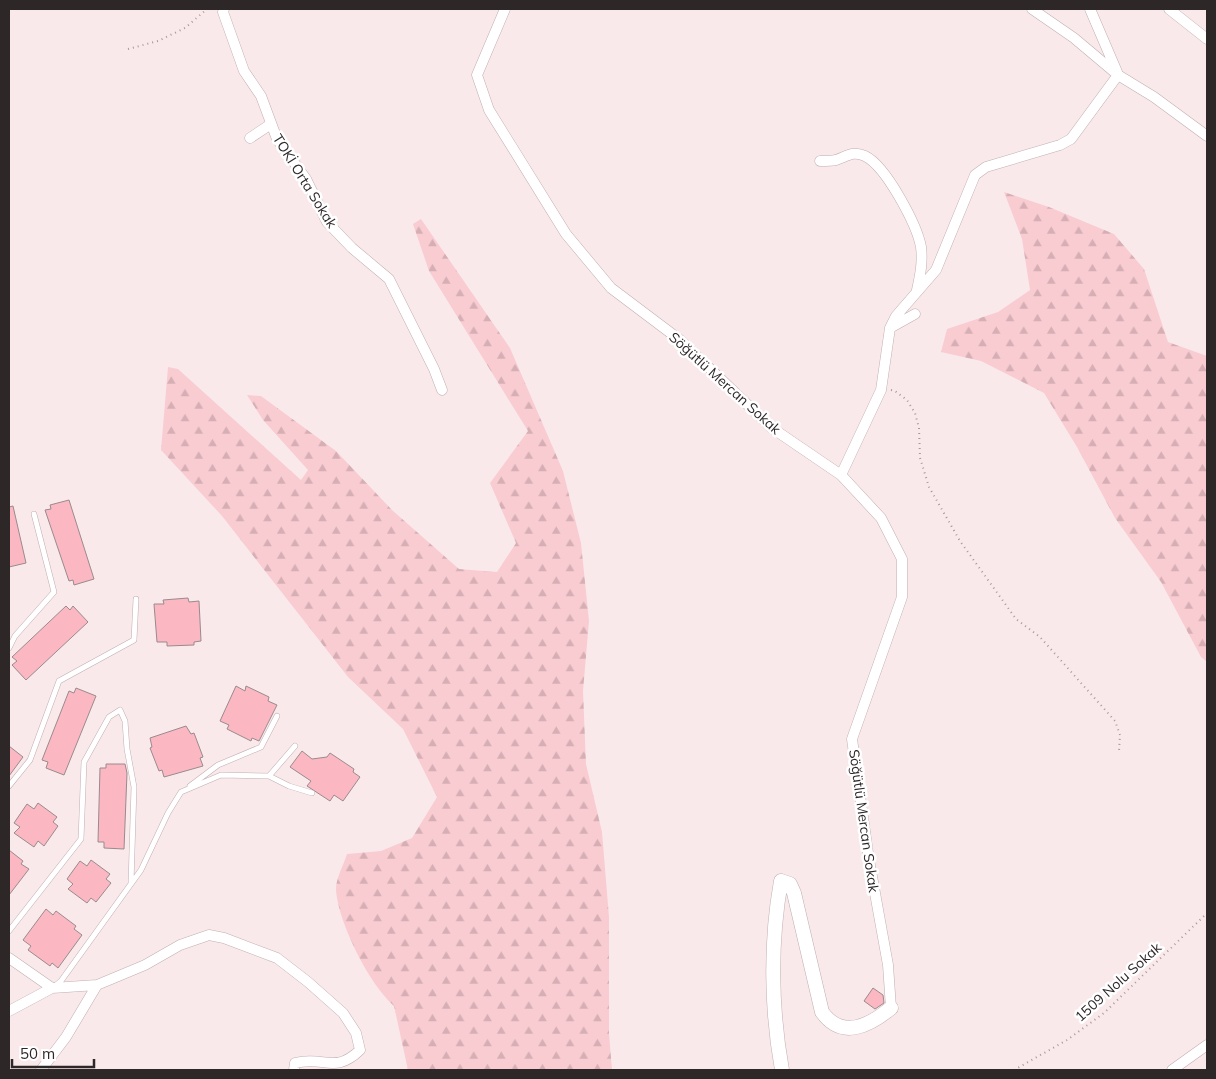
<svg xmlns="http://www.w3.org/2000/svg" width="1216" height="1079" viewBox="0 0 1216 1079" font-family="Mulish,sans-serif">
	<defs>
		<pattern id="forest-firs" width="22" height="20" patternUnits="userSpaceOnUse" patternTransform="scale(1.25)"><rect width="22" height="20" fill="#f9ccd2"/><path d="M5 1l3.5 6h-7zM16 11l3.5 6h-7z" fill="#d6afb4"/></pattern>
	</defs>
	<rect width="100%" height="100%" fill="#fae9eb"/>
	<path fill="url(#forest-firs)" d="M1004 192 1049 207 1114 234 1144 269 1168 342 1207 356V662L1201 657 1161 582 1115 518 1077 447 1044 393 981 361 941 352 947 329 998 312 1030 290 1022 239Z
		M421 219 510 348 563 471 581 543 589 621 583 691 586 764 602 832 609 917V1033L612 1070H408L394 1006C369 984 339 924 336 891 335 880 344 864 347 854L381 851 412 838 437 797 403 729 348 677 222 516 161 450 168 367 178 369 301 480 308 470 263 420 247 395 261 396 336 451 392 510 459 569 497 572 516 543 490 483 528 431 429 271 413 224Z"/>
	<path fill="#fbb8c2" stroke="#9a8a8c" d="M69 500 94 579 74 585 73 580 69 581 45 510 51 509 50 505Z
		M13 506 26 563 9 567V507Z
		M188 598 189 602 199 601 201 641 194 642V645L167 646V642H157L154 604H164L163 600Z
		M66 606 70 610 73 606 88 622 26 680 12 665 17 661 12 657Z
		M236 686 245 691 246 686 269 697 268 701 277 705 259 741 252 738 251 741 227 729 229 725 220 721Z
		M76 688 96 696 64 775 46 768 48 762 42 760 69 691 74 693Z
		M186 726 191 734 194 733 203 757 200 758 203 766 164 777 162 770 159 771 150 748 152 747 150 738Z
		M9 746 23 757 9 776Z
		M302 751 312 759 327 757 330 753 354 769 353 772 360 777 343 801 334 795 330 801 307 786 311 781 290 767Z
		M106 764H125L127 773 124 849 104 848V842H98L100 768H106Z
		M38 803 57 817 53 822 58 826 44 846 38 841 34 847 14 833 20 827 14 823 27 804 34 809Z
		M9 850 23 861 21 864 29 869 9 895Z
		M91 860 110 874 106 879 111 883 96 902 91 898 87 903 68 889 73 884 67 879 80 861 87 866Z
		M46 909 53 915 56 911 76 926 74 929 82 935 58 968 52 963 50 966 28 950 31 946 23 940Z
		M873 988 883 995 884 1003 875 1009 864 1001Z"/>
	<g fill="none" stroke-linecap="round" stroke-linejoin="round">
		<g stroke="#c0afb1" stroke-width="6">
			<path id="lane" d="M9 648 15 636 54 592 34 514
				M269 776 289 786 312 793
				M9 786 30 760 59 681 134 640 136 599
				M190 786 218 765 261 747 277 716
				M9 931 81 839 84 762 109 717 120 710 125 721 127 749 134 787 131 883
				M55 986 61 981 141 870 168 813 181 792 221 775 269 776 295 746"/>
		</g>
		<g stroke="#c0afb1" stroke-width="11">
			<path id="street" d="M224 9 223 12 244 71 261 96 277 139 306 179 327 222 352 248 389 279 434 369 442 390
				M505 9 477 75 489 110 566 234 611 288 680 340 772 428 841 475 881 518 902 559V597L852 739 869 860 888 965 891 1008
				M1032 9 1074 38 1118 75 1154 97 1207 136
				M1090 9 1117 72
				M1169 9 1207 39
				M250 138 271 124
				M820 161C825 161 831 161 836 160 846 157 853 150 865 156 886 166 917 225 921 247 923 262 920 276 917 290
				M890 328 915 314
				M841 475 881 390 890 328 896 316 936 270 975 175 986 167 1060 145 1071 139 1118 75
				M9 958 52 988
				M9 1011 52 988 97 985 145 965 180 945 209 935 224 938 277 958 308 982 343 1013 356 1033 360 1050C334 1075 324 1055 295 1063L294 1070
				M41 1070 66 1037 97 985
				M1172 1070 1207 1045"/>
		</g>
		<g stroke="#c0afb1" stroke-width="15">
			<path id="secondary" d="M782 1070C771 1009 770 942 781 881L790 884 794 893 822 1012C842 1040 869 1026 891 1008"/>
		</g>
		<path stroke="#a6999b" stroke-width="2" stroke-dasharray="1 4" stroke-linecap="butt" d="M128 49 158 41 185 28 207 9
			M891 390 895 391 907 400 915 413 919 428 920 458 929 487 960 541 1016 619 1040 637 1115 721 1120 735 1119 751
			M1014 1070 1067 1040 1104 1013 1204 916"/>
		<use href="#lane" stroke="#fff" stroke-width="5"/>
		<use href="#street" stroke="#fff" stroke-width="10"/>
		<use href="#secondary" stroke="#fff" stroke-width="14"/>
	</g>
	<g text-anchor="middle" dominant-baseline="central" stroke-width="5" stroke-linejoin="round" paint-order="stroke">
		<g font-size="14" fill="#2d2728" stroke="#fff">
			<text transform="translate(305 181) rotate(58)">TOKİ Orta Sokak</text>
			<text transform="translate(725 383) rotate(42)">Söğütlü Mercan Sokak</text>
			<text transform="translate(864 821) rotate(82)">Söğütlü Mercan Sokak</text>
			<text transform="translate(1118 982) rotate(-42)">1509 Nolu Sokak</text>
		</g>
	</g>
	<rect width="1216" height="1079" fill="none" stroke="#2d2728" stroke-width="20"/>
	<path d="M12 1059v8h82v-8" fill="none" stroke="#2d2728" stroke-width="2.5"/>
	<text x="20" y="1059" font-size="15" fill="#2d2728" stroke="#ffffff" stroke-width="4" paint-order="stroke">50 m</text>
</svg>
